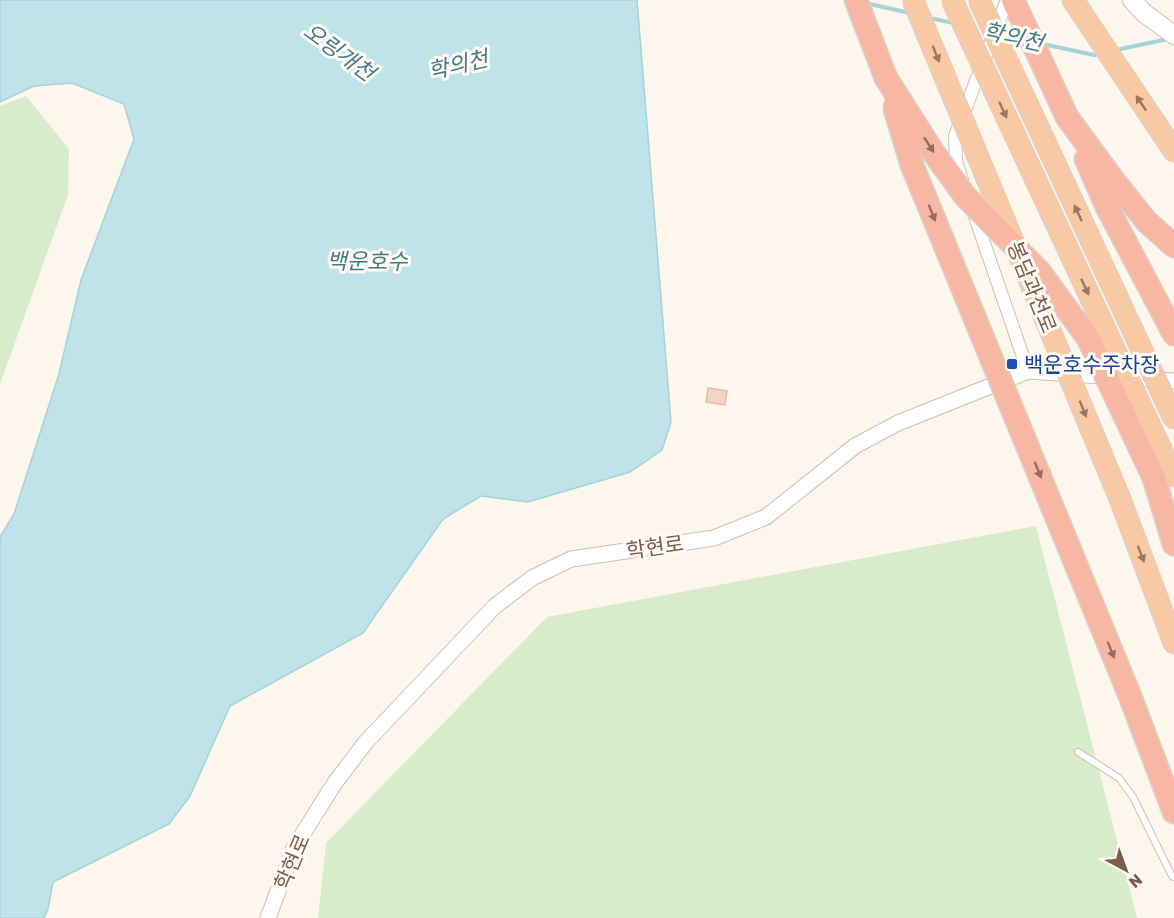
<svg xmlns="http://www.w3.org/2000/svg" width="1174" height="918" viewBox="0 0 1174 918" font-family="Rubik,'Noto Sans KR',sans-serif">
	<rect width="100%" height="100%" fill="#fdf6ec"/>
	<path fill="#d8ecc9" d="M26 96 69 149 68 195 0 384V106Z
		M1036 526 1137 918H318L326 843 547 617Z"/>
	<path fill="#bfe3e8" stroke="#a5d3da" stroke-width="1.5" d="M0 0H637L671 422 662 450 630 472 528 502 481 496 443 519 363 633 230 706 190 796 169 824 53 882 48 909 44 918H0V537L14 514 59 374 81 280 134 139 124 104 72 83 34 86 0 102Z"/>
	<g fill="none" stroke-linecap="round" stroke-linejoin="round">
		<path stroke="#a5d3da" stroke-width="4" d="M865 3 910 13
			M929 18 954 23
			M1002 34 1021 39
			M1043 44 1094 55 1100 54
			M1116 50 1168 39"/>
	</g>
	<path fill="#f3d5c3" stroke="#e6bba3" stroke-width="1.5" d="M708 388 727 391 725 405 706 402Z"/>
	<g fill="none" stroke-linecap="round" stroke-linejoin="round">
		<g stroke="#d1beb0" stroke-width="8">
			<path id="service" d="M1078 752 1119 778 1133 797 1172 876 1174 877"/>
		</g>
		<g stroke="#d1beb0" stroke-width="14">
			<path id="minor" d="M962 180 956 161 955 136 1007 0
				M973 211 1028 371"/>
		</g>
		<g stroke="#d1beb0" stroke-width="17">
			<path id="tertiary" d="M268 918 294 848 334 784 366 742 494 607 532 578 571 559 714 538 766 517 855 446 898 423 1028 371 1174 381"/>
		</g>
		<g stroke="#d6c0b0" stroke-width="20">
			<path id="secondary" d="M1132 0 1144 13 1174 35"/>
		</g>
		<g stroke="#dad1cd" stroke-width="23">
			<path id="trunk" d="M1073 0 1174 151
				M1161 449 1174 476
				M1120 499 1174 643"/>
		</g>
		<g stroke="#dad1cd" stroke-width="25">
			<path id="motorway" d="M856 0 886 78
				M1013 0 1067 117 1111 177 1147 222 1174 246
				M1086 159 1107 207 1174 334
				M1015 416 1130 696 1174 812
				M1154 478 1174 544"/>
		</g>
		<use href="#service" stroke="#fff" stroke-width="6"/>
		<use href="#minor" stroke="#fff" stroke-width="12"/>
		<use href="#tertiary" stroke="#fff" stroke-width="15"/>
		<use href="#secondary" stroke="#fff" stroke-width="18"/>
		<use href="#trunk" stroke="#f9c8a4" stroke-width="21"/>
		<use href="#motorway" stroke="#f7b7a3" stroke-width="22"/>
		<g stroke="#dad1cd" stroke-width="23" stroke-linecap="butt">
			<path id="trunk-bridge" d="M913 0 1120 499
				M952 0 1161 449
				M979 0 1174 419"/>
		</g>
		<g stroke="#dad1cd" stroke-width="25" stroke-linecap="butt">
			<path id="motorway-bridge" d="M886 78 933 152 965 196 1039 271 1088 338 1154 478
				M894 106 912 165 1015 416"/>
		</g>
		<use href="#trunk-bridge" stroke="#f9c8a4" stroke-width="21"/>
		<use href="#motorway-bridge" stroke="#f7b7a3" stroke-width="22"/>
	</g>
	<defs><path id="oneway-solid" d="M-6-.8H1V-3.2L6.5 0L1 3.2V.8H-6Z" transform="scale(1.5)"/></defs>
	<g fill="#9a7763">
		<use href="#oneway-solid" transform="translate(936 54) rotate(68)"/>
		<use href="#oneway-solid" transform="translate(1141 103) rotate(-124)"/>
		<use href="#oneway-solid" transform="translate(1003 110) rotate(65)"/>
		<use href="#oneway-solid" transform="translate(1078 213) rotate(-115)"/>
		<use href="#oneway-solid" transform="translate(1085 287) rotate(65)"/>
		<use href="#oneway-solid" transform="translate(1083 409) rotate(68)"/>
		<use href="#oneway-solid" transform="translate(1141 554) rotate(69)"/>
	</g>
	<g fill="#936e5e">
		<use href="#oneway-solid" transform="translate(929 145) rotate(57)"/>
		<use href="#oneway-solid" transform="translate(932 213) rotate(68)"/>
		<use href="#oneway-solid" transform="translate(1038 470) rotate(68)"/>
		<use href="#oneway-solid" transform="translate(1111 650) rotate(68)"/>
	</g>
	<rect fill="#1a4fb4" stroke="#fffaf3" stroke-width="2" x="1006" y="358" width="12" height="12" rx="3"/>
	<g text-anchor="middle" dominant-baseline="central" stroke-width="6" stroke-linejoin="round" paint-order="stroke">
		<g font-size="21" fill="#7a5c4d" stroke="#fffaf3">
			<text transform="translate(1032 287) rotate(68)">봉담과천로</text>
			<text transform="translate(655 547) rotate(-8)">학현로</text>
			<text transform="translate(292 862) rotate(-67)">학현로</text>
		</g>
		<g font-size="21" fill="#164399" stroke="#fffaf3" text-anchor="start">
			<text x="1024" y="364">백운호수주차장</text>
		</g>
		<g font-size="22" font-style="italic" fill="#437c86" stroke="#fffaf3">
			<text transform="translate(1013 37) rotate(13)">학의천</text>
			<text transform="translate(339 52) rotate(36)">오링개천</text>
			<text transform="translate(458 65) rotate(-13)">학의천</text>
			<text x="367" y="261">백운호수</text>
		</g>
	</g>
	<g transform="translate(1126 870) rotate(139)" stroke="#fffaf3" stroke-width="4.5" paint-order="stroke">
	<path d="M0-4.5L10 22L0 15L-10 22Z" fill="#7a5c4d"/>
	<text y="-9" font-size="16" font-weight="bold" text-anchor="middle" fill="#7a5c4d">N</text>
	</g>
</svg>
